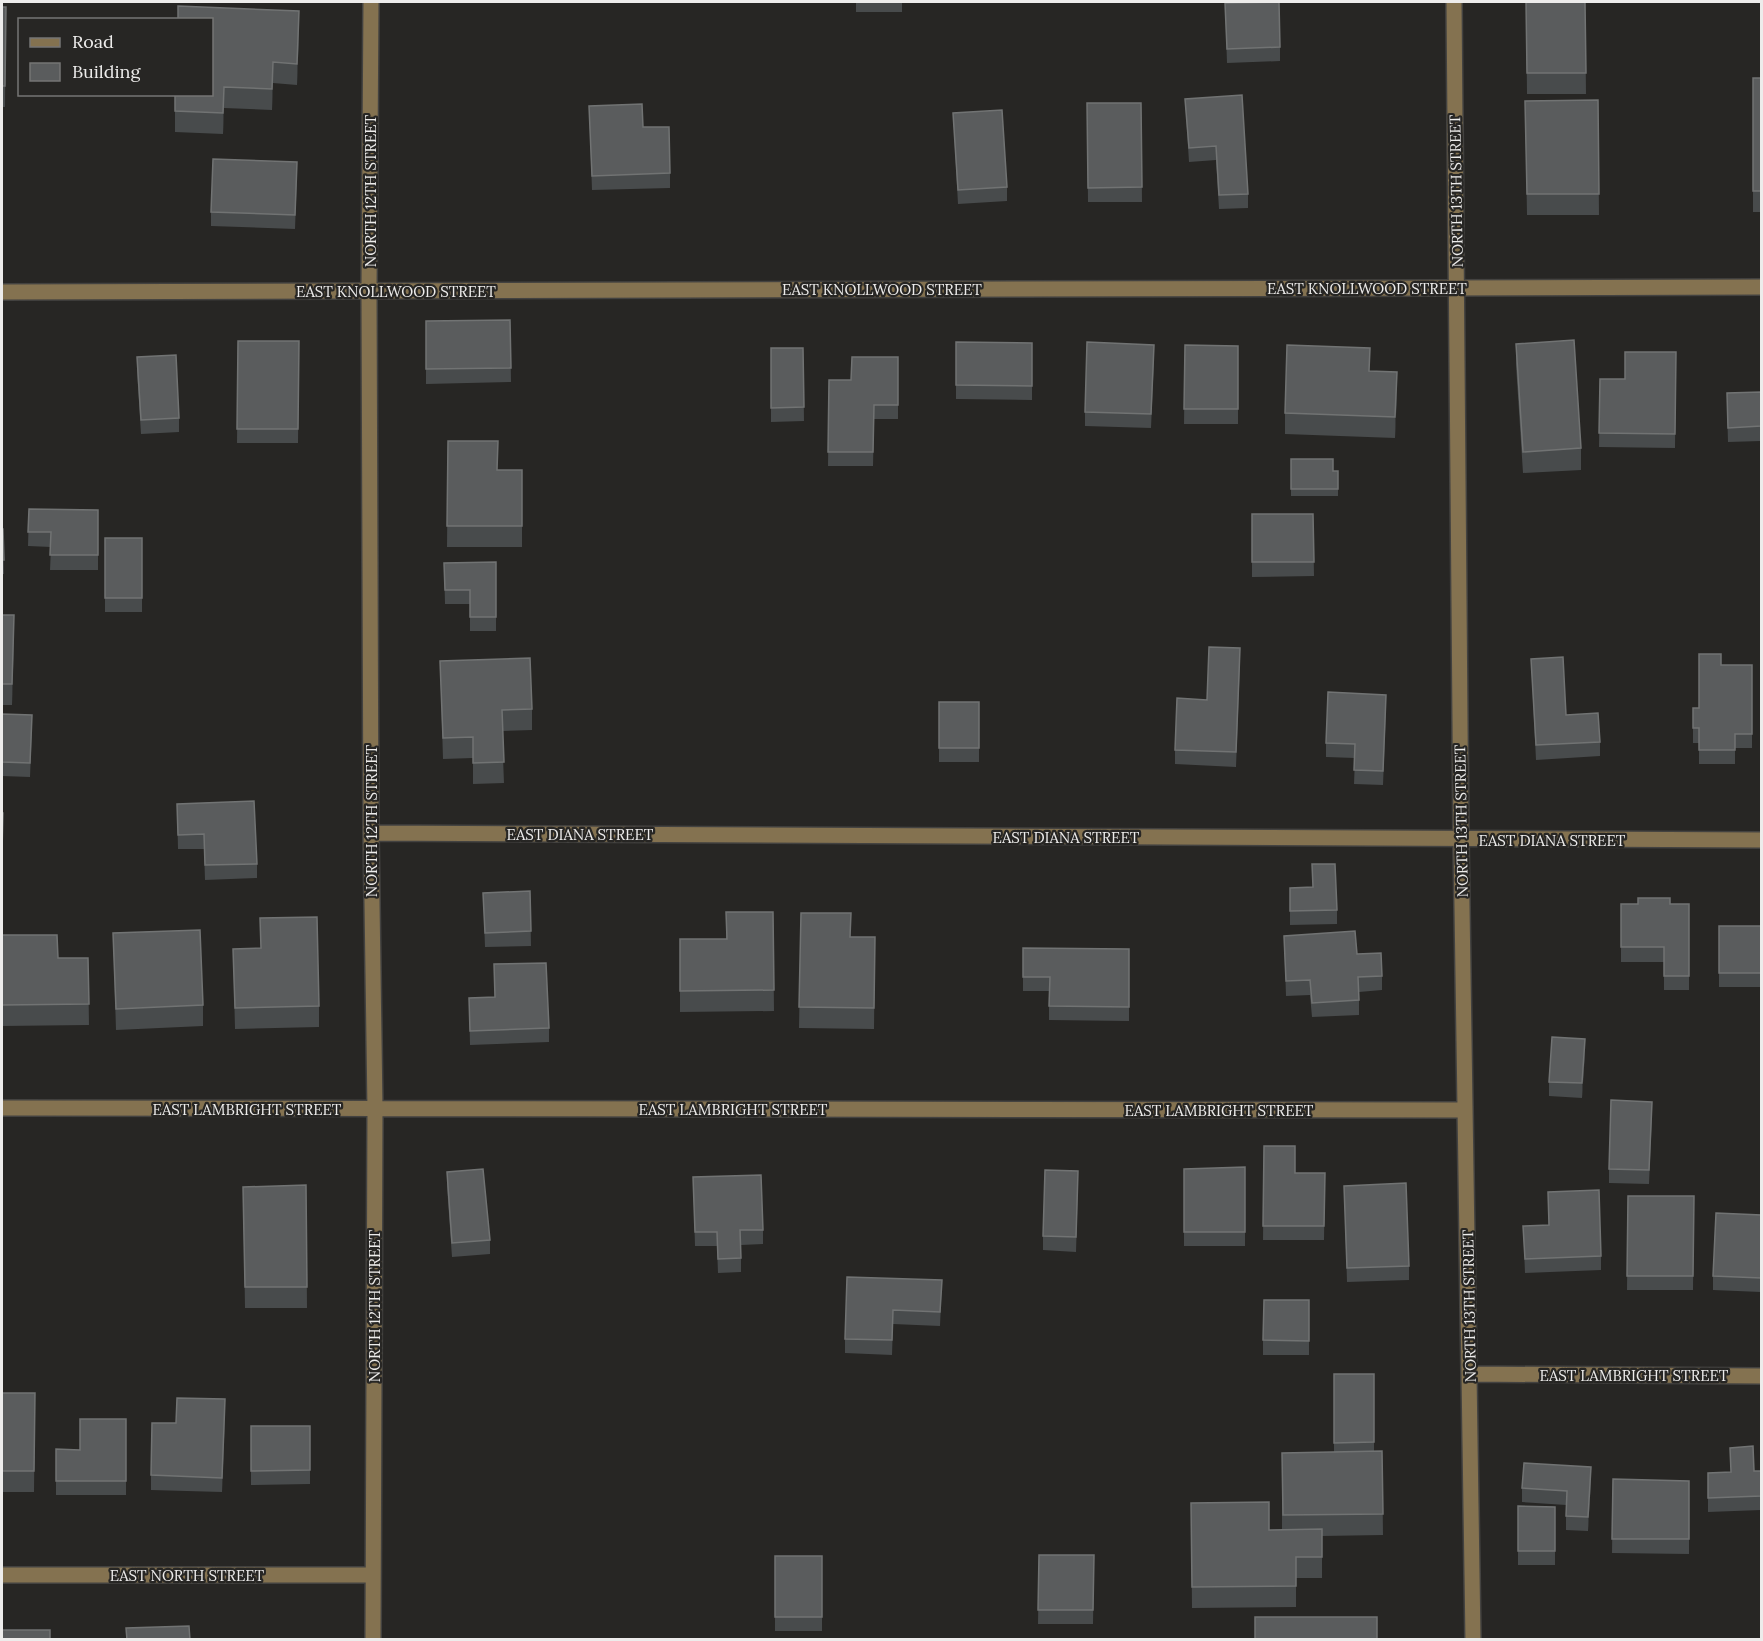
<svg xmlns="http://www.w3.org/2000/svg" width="1763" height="1641" viewBox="0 0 1763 1641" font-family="Lora,serif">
	<rect width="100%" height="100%" fill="#272624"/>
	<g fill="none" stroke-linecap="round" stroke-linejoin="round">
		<g stroke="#434240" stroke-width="18">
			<path id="minor" d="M371 2 369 291 371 833 375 1109 373 1640
				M1454 2 1461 840 1473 1640
				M2 292 1762 287
				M371 833 1762 840
				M2 1108 1465 1110
				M1470 1374 1762 1376
				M2 1575H373"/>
		</g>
		<use href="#minor" stroke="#847250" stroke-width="15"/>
	</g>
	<path fill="#484b4c" d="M856 2H902V12H856Z
		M1526 2H1585L1586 94H1527Z
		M1225 3 1280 47V61L1227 63Z
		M2 7H6L5 107H2Z
		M299 32 297 85 273 83 272 110 224 108 223 134 175 132V111Z
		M1753 78H1761V212H1753Z
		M1185 99 1248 194V208L1219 209 1216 160 1189 162Z
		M1598 100 1599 215H1527L1525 101Z
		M1087 103H1141L1142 202H1088Z
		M589 106 670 173V188L592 190Z
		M953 113 1007 187V201L958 204Z
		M297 176 295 229 211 226V212Z
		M510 320 511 382 426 384V321Z
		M238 341H299L298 443H237Z
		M956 342 1032 343V400L956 399Z
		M1516 344 1581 448V470L1523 473 1516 365Z
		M1185 345 1238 346V424H1184Z
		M771 348H803L804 421 771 422Z
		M1676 352 1675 448 1599 447 1600 379H1625Z
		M137 357 179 418V432L141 434 137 371Z
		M898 357V419H874L873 466H828L829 380H851Z
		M1154 359 1151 428 1085 426V412Z
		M1370 371 1397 393 1395 438 1285 434V413Z
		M1761 392V441L1728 442 1727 407Z
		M448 441 498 470H522V547H447Z
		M1291 459 1333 471H1338V496H1291Z
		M29 509 98 510V570H50L51 547 28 546Z
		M1252 514H1313L1314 576 1252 577Z
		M2 529H3L4 574H2Z
		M105 538H142V612H105Z
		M496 562V631H470V604H445L444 563Z
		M2 615 14 636 12 705H2Z
		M1531 659 1566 715 1600 742V756L1536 760Z
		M440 661 532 709V730L502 731 504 783 473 784V758L443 759Z
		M1240 663 1236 767 1175 764V750L1207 700Z
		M1721 665H1752V748H1735V764H1699V743H1693V708H1699Z
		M939 702H979V762H939Z
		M1386 709 1383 785 1354 784 1355 758 1326 757V743Z
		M2 714 32 729 30 777 2 776Z
		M177 804 257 864V878L205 880 204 849H178Z
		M1312 864 1337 910V924L1290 925V888L1313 887Z
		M530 891 531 946 485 947 483 893Z
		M1621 904H1689V990H1664V962H1621Z
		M726 912H773L774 1011 680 1012V939H726Z
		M801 913 851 937H875L874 1029 799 1028Z
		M260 918 319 1006V1027L235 1029 233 949 261 948Z
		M1719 926H1761V987H1719Z
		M113 933 203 1005V1026L116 1030Z
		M2 935 58 958H88L89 1025 2 1026Z
		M1284 936 1357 954 1382 976V990L1359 992V1015L1312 1017 1310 995 1286 996Z
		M1023 948 1129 949V1021L1049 1020V991H1023Z
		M494 964 549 1028V1042L470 1045 469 998 495 997Z
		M1585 1053 1582 1098 1549 1096V1082Z
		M1652 1116 1649 1184 1609 1183V1169Z
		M1264 1146 1295 1173H1325L1324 1240H1263Z
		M1245 1167V1246H1184V1169Z
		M447 1172 490 1240V1254L452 1257 447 1186Z
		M693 1177 763 1230V1244L741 1245V1272L718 1273 717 1246H695Z
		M306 1185 307 1308H245L243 1187Z
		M1078 1185 1076 1252 1043 1250V1236Z
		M1344 1186 1409 1266V1280L1347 1282Z
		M1628 1196H1694L1693 1290H1627Z
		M1761 1215V1292L1713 1290V1276Z
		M1549 1225 1601 1256V1270L1525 1273 1523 1226Z
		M942 1280 940 1326 893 1324 892 1355 845 1353V1339Z
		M1309 1300V1355H1263V1340Z
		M1334 1374H1374V1452L1382 1451 1383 1535 1322 1536V1578H1296V1607L1192 1608 1191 1503 1269 1530H1282V1453L1334 1452Z
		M2 1393H35L34 1492H2Z
		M225 1414 222 1492 151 1490V1475L176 1423Z
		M126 1419V1495H56V1449L80 1450Z
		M251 1426H310V1484L251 1485Z
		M1754 1471H1761V1510L1708 1512V1473Z
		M1613 1479 1689 1481V1554L1612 1553Z
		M1591 1481 1588 1531 1566 1530V1505L1522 1502V1488Z
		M1518 1506 1555 1507V1565H1518Z
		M1039 1555H1094L1093 1624H1038Z
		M775 1556H822V1631H775Z"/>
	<path fill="#343535" d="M299 11V32L297 85V64Z
		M273 62V83L272 110V89Z
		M224 87V108L223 134V113Z
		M1397 372V393L1395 438V417Z
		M14 615V636L12 705V684Z
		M1585 1039V1053L1582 1098V1083Z
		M225 1399V1414L222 1492V1478Z
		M1591 1467V1481L1588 1531V1517Z"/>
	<path fill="#5a5c5d" stroke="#717373" stroke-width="1.5" d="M1279 2 1280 47 1227 49 1225 3Z
		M1526 2H1585L1586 73H1527Z
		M178 6 299 11 297 64 273 62 272 89 224 87 223 113 175 111V94H212V20H178Z
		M2 7H6L5 86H2Z
		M1753 78H1761V191H1753Z
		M1242 95 1248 194 1219 195 1216 146 1189 148 1185 99Z
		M1598 100 1599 194H1527L1525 101Z
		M1087 103H1141L1142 187 1088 188Z
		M642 104 643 127H669L670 173 592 176 589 106Z
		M1002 110 1007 187 958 190 953 113Z
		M213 159 297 162 295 215 211 212Z
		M510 320 511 368 426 369V321Z
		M1574 340 1581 448 1523 452 1516 344Z
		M238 341H299L298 429H237Z
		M956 342 1032 343V386L956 385Z
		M1087 342 1154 345 1151 414 1085 412Z
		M1185 345 1238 346V409H1184Z
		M1287 345 1370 348 1369 371 1397 372 1395 417 1285 413Z
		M771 348H803L804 407 771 408Z
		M1625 352H1676L1675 434 1599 433 1600 379H1625Z
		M176 355 179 418 141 420 137 357Z
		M852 357H898V405H874L873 452H828L829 380H851Z
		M1761 392V426L1728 428 1727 393Z
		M448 441H498L497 470H522V526H447Z
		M1291 459H1333V471H1338V489H1291Z
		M29 509 98 510V555H50L51 532H28Z
		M1252 514H1313L1314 562H1252Z
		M2 529H3L4 560H2Z
		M105 538H142V598H105Z
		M496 562V617H470V590H445L444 563Z
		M2 615H14L12 684H2Z
		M1209 647 1240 648 1236 752 1175 750 1177 698 1207 700Z
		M1699 654H1721V665H1752V734H1735V750H1699V728H1693V708H1699Z
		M1563 657 1566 715 1598 713 1600 742 1536 745 1531 659Z
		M530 658 532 709 502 710 504 762 473 763V737L443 738 440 661Z
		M1328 692 1386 695 1383 771 1354 770 1355 744 1326 743Z
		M939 702H979V748H939Z
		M2 714 32 715 30 763 2 762Z
		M254 801 257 864 205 865 204 834 178 835 177 804Z
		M2 813H3L2 851Z
		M1312 864H1335L1337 910 1290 911V888L1313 887Z
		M530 891 531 931 485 933 483 893Z
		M1638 898H1670V904H1689V976H1664V947H1621V904H1638Z
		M726 912H773L774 990 680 991V939H727Z
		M801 913H851L850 937H875L874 1008 799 1007Z
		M317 917 319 1006 235 1008 233 949 261 948 260 918Z
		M1719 926H1761V973H1719Z
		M200 930 203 1005 116 1009 113 933Z
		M1355 931 1357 954 1381 953 1382 976 1358 977 1359 1000 1312 1003 1310 980 1286 981 1284 936Z
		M2 935H57L58 958H88L89 1004 2 1005Z
		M1023 948 1129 949V1007L1049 1006 1050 977H1023Z
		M546 963 549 1028 470 1031 469 998 495 997 494 964Z
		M1552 1037 1585 1039 1582 1083 1549 1082Z
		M1611 1100 1652 1102 1649 1170 1609 1169Z
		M1264 1146H1295V1173H1325L1324 1226H1263Z
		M1245 1167V1232H1184V1169Z
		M483 1169 490 1240 452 1243 447 1172Z
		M1045 1170 1078 1171 1076 1237 1043 1236Z
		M761 1175 763 1230H740L741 1258 718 1259 717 1232H695L693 1177Z
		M1406 1183 1409 1266 1347 1268 1344 1186Z
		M306 1185 307 1287H245L243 1187Z
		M1599 1190 1601 1256 1525 1259 1523 1226 1549 1225 1548 1192Z
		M1628 1196H1694L1693 1276H1627Z
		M1716 1213 1761 1215V1278L1713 1276Z
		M847 1277 942 1280 940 1312 893 1310 892 1340 845 1339Z
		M1264 1300H1309V1341L1263 1340Z
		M1334 1374H1374V1442L1334 1443Z
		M2 1393H35L34 1471H2Z
		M177 1398 225 1399 222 1478 151 1475 152 1423H176Z
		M80 1419H126V1481H56V1449L80 1450Z
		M251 1426H310V1470L251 1471Z
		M1753 1446 1754 1471H1761V1496L1708 1498V1473L1731 1472 1730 1448Z
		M1382 1451 1383 1514 1283 1515 1282 1453Z
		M1524 1463 1591 1467 1588 1517 1566 1516 1567 1491 1522 1488Z
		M1613 1479 1689 1481V1539H1612Z
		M1269 1502V1530L1322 1529V1557H1296V1586L1192 1587 1191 1503Z
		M1518 1506 1555 1507V1551H1518Z
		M1039 1555H1094L1093 1610H1038Z
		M775 1556H822V1617H775Z
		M1255 1617H1377V1640H1255Z
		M189 1626 190 1640H127L126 1628Z
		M2 1630H50V1640H2Z"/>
	<g text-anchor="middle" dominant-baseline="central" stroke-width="4.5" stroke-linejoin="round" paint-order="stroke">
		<g font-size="15" fill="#edeceb" stroke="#272624">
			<text transform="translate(370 191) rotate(-90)">NORTH 12TH STREET</text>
			<text transform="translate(1456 191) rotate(-91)">NORTH 13TH STREET</text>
			<text x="1367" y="288">EAST KNOLLWOOD STREET</text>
			<text x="882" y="289">EAST KNOLLWOOD STREET</text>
			<text x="396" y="291">EAST KNOLLWOOD STREET</text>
			<text transform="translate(371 821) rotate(-90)">NORTH 12TH STREET</text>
			<text transform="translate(1461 821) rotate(-91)">NORTH 13TH STREET</text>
			<text x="580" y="834">EAST DIANA STREET</text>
			<text x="1066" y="837">EAST DIANA STREET</text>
			<text x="1552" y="840">EAST DIANA STREET</text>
			<text x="247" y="1109">EAST LAMBRIGHT STREET</text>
			<text x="733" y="1109">EAST LAMBRIGHT STREET</text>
			<text x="1219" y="1110">EAST LAMBRIGHT STREET</text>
			<text transform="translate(374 1306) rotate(-90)">NORTH 12TH STREET</text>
			<text transform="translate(1469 1306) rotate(-91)">NORTH 13TH STREET</text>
			<text x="1634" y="1375">EAST LAMBRIGHT STREET</text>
			<text x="187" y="1575">EAST NORTH STREET</text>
		</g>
	</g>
	<rect width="1763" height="1641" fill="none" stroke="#edeceb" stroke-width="6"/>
	<rect x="18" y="18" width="195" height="78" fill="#272624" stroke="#767574" stroke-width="1.5"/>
	<rect x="30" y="38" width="30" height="9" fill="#847250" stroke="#767574" stroke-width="1.5"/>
	<text x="72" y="48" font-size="18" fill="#edeceb">Road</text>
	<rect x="30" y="63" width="30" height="18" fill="#5a5c5d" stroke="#767574" stroke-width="1.5"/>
	<text x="72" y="78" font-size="18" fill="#edeceb">Building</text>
</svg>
